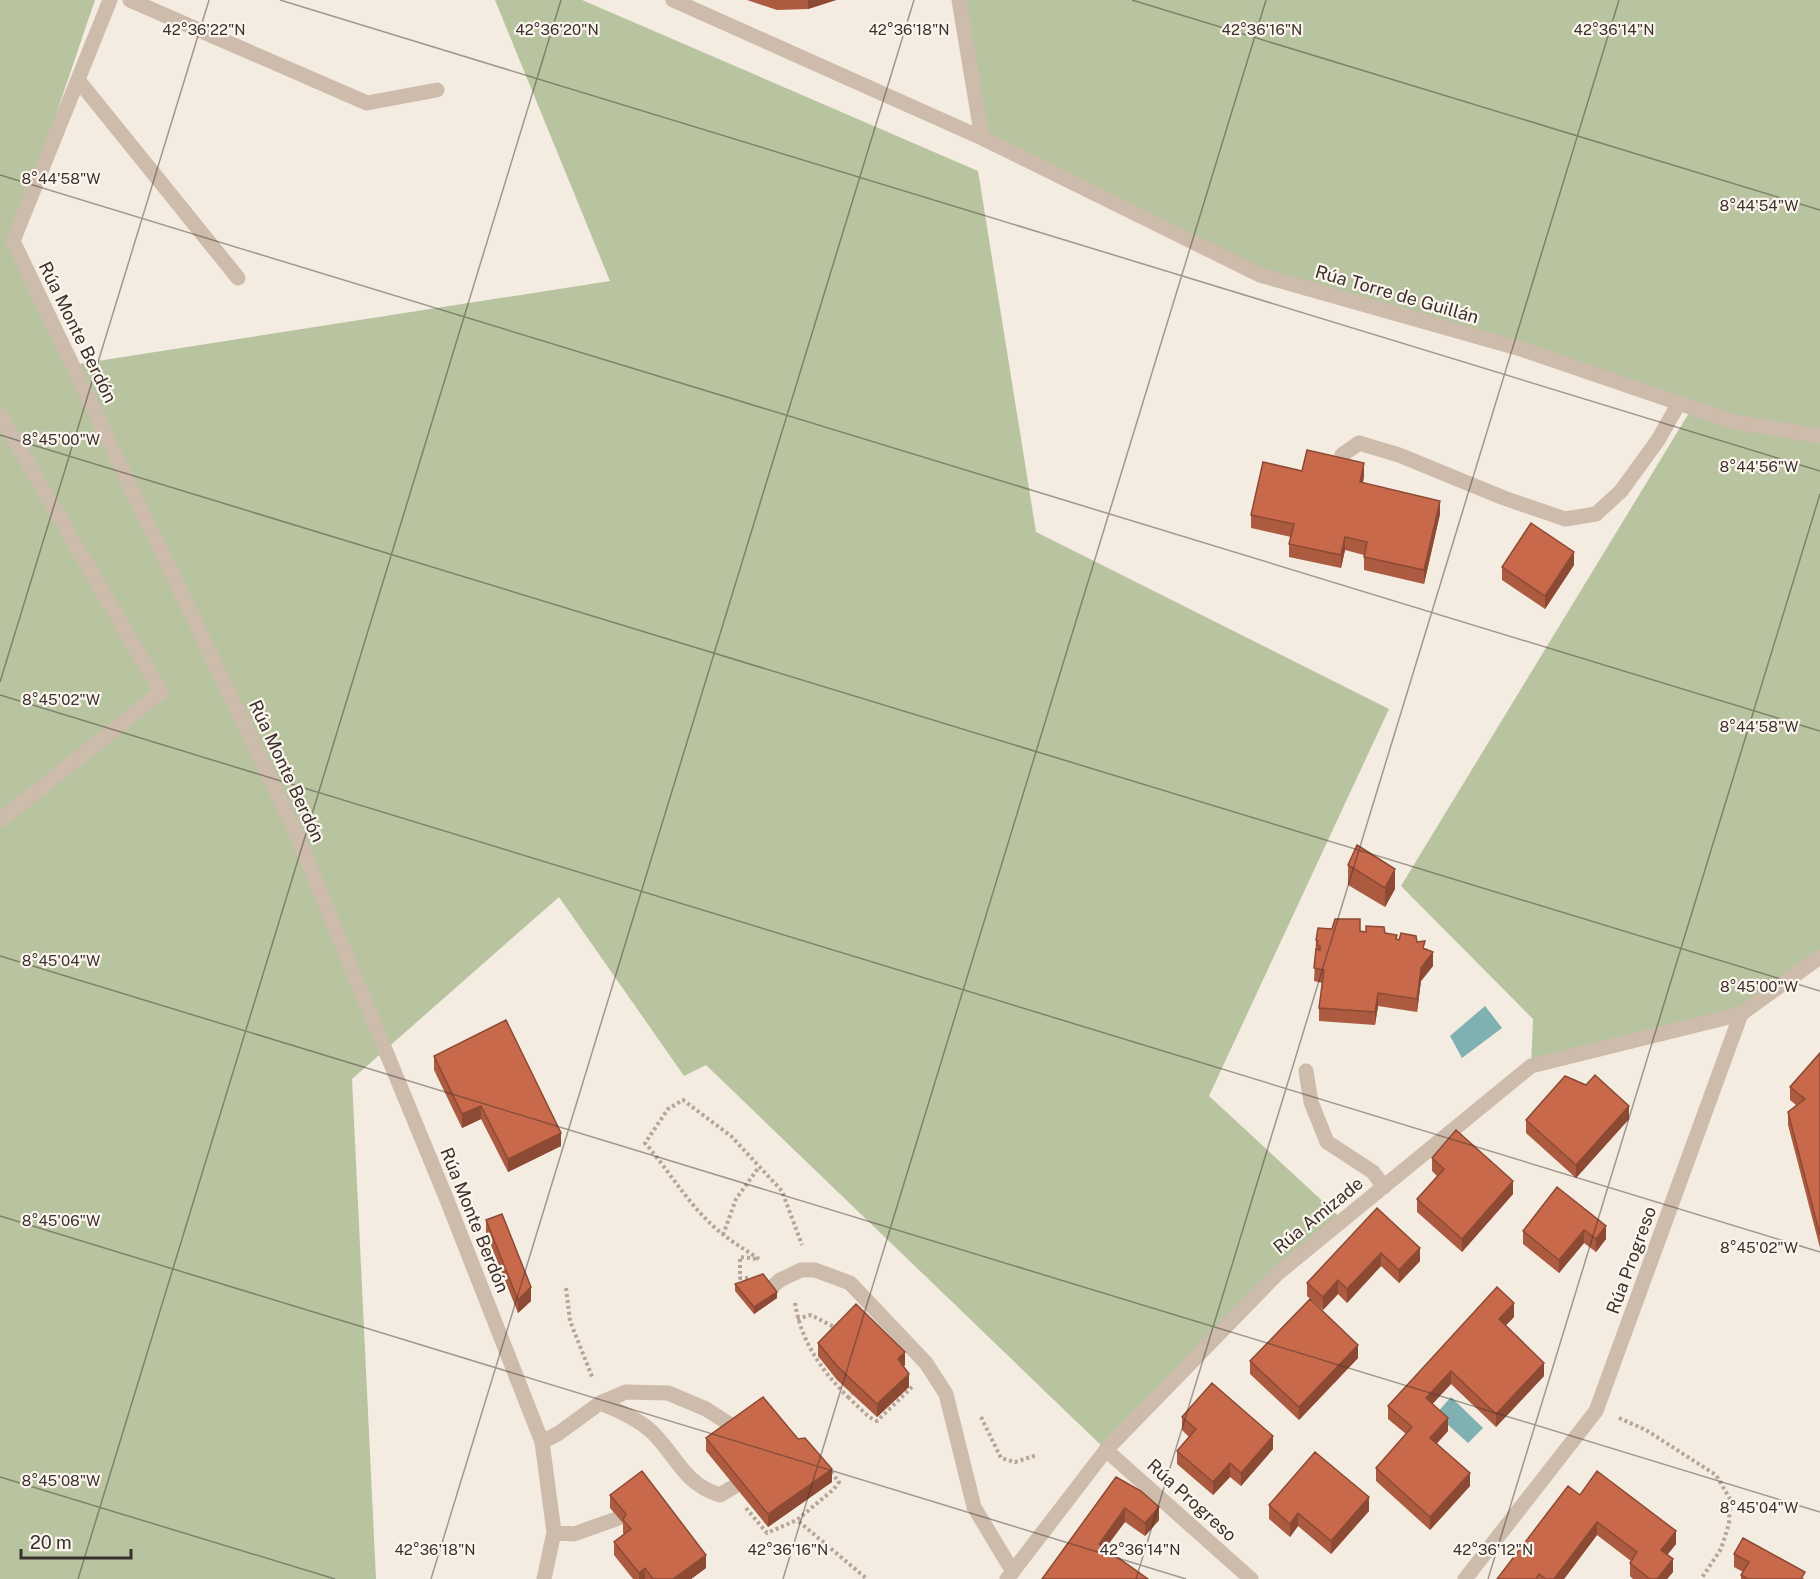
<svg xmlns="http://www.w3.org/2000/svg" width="1820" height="1579" viewBox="0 0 1820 1579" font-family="'Public Sans',sans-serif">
	<rect width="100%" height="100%" fill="#f4ebe1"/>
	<path fill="#b8c4a0" d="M0 0H95L13 241 72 365 610 281 495 0H582L978 171 1036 532 1389 709 1209 1096 1343 1220 1106 1450 706 1065 684 1076 559 897 352 1079 376 1579H0Z
		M959 0H1820V957L1741 1014 1531 1066 1533 1019 1401 886 1692 408 1260 275 982 138Z"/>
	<path fill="#7fb0b2" d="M1485 1006 1502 1028 1462 1058 1450 1036Z
		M1451 1397 1483 1428 1468 1443 1436 1414Z"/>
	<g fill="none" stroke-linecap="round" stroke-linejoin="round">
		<path stroke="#b9a596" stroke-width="4" stroke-dasharray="3 3" stroke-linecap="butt" d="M723 1235 736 1199 759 1167
			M759 1259C747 1251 735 1244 724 1235 692 1211 671 1173 645 1143L668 1109 683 1100 731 1136 782 1191 802 1245
			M748 1278H740V1257L758 1259
			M566 1288 570 1321 593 1379
			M795 1303C801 1341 821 1370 848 1397L852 1394
			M797 1319 811 1315 838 1329
			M848 1397 869 1417 877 1421 912 1387
			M981 1417 1001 1458 1015 1462 1037 1455
			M1619 1418 1646 1430 1716 1475 1730 1499 1729 1524 1721 1549 1701 1579
			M831 1472 839 1482 834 1489 797 1520 867 1579
			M746 1508 767 1533 797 1520"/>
		<path stroke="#cdbbac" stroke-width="15" d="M110 0 13 241 296 833 447 1200 542 1442 554 1532 544 1579
			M130 0 367 103 437 90
			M673 0 982 138 1260 275 1521 349 1734 422 1820 436
			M959 0 982 138
			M78 80 238 278
			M0 415 161 692 2 819
			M1342 455 1359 443 1399 455 1504 498 1565 519 1596 514 1621 491 1658 440 1679 403
			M1306 1071 1311 1102 1327 1142 1373 1172 1384 1187
			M770 1289 780 1280 801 1270H815L850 1283 926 1363 946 1394 974 1507 1013 1572
			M600 1403 626 1392 668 1393 706 1409 737 1429
			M542 1442 559 1433 600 1403C617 1410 639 1419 653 1433 677 1457 684 1484 720 1495L735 1486
			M1106 1450 1251 1579
			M554 1532 574 1534 619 1518
			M1007 1579 1106 1450 1277 1274 1531 1066 1741 1014
			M1465 1579 1596 1411 1741 1014 1820 957"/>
	</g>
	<path fill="#ac5a40" d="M747 0H836L808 9 777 10Z
		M1302 471 1364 476 1363 483 1440 514 1424 584 1364 570V555L1345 550 1341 568 1289 557V544L1291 537 1251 528V515Z
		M1574 565 1545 609 1502 580V567Z
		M1348 865 1395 889 1385 907 1348 885Z
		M1360 931 1385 933 1397 939 1417 942 1425 949 1433 966 1421 981 1417 1012 1378 1006 1375 1025 1319 1021V1008L1322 983 1314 981 1316 940Z
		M1820 1053V1248L1788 1125V1112L1796 1105 1790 1100V1087Z
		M434 1056 561 1146 508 1172 481 1119 462 1128 434 1070Z
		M1629 1119 1576 1178 1526 1133V1120Z
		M1432 1158 1513 1194 1462 1252 1417 1212V1199L1438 1177 1432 1171Z
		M1557 1187 1606 1239 1596 1252 1584 1243 1559 1273 1523 1244V1231Z
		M1377 1208 1420 1261 1399 1283 1381 1266 1347 1303 1338 1294 1323 1310 1307 1296V1283Z
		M486 1220 531 1301 518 1313 486 1233Z
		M735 1284 777 1298 754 1314 735 1291Z
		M1514 1317 1505 1326 1544 1376 1496 1427 1451 1384 1432 1404 1448 1431 1437 1443 1470 1486 1430 1530 1376 1481V1468L1406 1434 1388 1419V1406Z
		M818 1343 905 1365 903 1367 909 1387 877 1417 837 1380 818 1356Z
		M1358 1358 1299 1420 1250 1374V1361Z
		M1182 1417 1273 1449 1241 1486 1230 1477 1213 1495 1177 1464V1451L1189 1437 1182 1430Z
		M706 1438 798 1439 832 1482 768 1527 706 1451Z
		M1141 1491 1159 1520 1145 1536 1125 1522 1042 1579Z
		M610 1495 706 1568 691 1579H633L614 1555V1542L624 1534 623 1533V1523L610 1508Z
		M1580 1495 1676 1544 1667 1555 1673 1572 1667 1579H1633L1630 1576V1563L1631 1561 1597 1535 1564 1579H1497Z
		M1269 1505 1369 1511 1331 1554 1298 1526 1290 1537 1269 1519Z
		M1734 1554 1805 1579H1741V1575L1743 1572 1734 1567Z"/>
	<path fill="#8c4a34" d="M808 0H836L808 9Z
		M1364 463V476L1360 495V482Z
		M1440 501V514L1424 584V570Z
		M1345 537V550L1341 568V555Z
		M1574 552V565L1545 609V596Z
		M1395 869V889L1385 907V888Z
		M1433 952V966L1421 981 1417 1012V999L1421 968Z
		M1378 993V1006L1375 1025V1012Z
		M481 1106V1119L462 1128V1114Z
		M1629 1106V1119L1576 1178V1165Z
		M561 1133V1146L508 1172V1159Z
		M1513 1181V1194L1462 1252V1239Z
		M1606 1226V1239L1596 1252V1239Z
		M1584 1230V1243L1559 1273V1260Z
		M1420 1248V1261L1399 1283V1270Z
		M1381 1253V1266L1347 1303V1289Z
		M1338 1280V1294L1323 1310V1297Z
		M531 1287V1301L518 1313V1300Z
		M777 1292V1298L754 1314V1307Z
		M1514 1303V1317L1499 1332V1319Z
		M1358 1345V1358L1299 1420V1407Z
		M905 1352V1365L898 1372V1359Z
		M1544 1363V1376L1496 1427V1414Z
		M1451 1371V1384L1426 1411V1398Z
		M909 1374V1387L877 1417V1404Z
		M1448 1418V1431L1430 1451V1438Z
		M1273 1436V1449L1241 1486V1473Z
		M1230 1463V1477L1213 1495V1482Z
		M832 1469V1482L768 1527V1514Z
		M1470 1473V1486L1430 1530V1517Z
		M1369 1497V1511L1331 1554V1541Z
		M1159 1507V1520L1145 1536V1523Z
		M1125 1508V1522L1099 1557V1544Z
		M1298 1513V1526L1290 1537V1524Z
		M1597 1522V1535L1564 1579H1554Z
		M1676 1531V1544L1661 1563V1550Z
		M706 1555V1568L691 1579H673Z
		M1673 1559V1572L1667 1579H1657Z
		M645 1568V1579H639V1573Z"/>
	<path fill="#c8694b" stroke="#8c4a34" stroke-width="1.5" d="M1307 450 1364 463 1360 482 1440 501 1424 570 1364 557 1367 542 1345 537 1341 555 1289 544 1294 524 1251 515 1263 462 1302 471Z
		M1531 523 1574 552 1545 596 1502 567Z
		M1357 845 1395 869 1385 888 1348 865Z
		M1335 919H1360V931L1366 932V926L1384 927 1385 933 1397 935 1396 939 1399 940 1401 933 1416 936 1417 942 1425 941 1423 948 1433 952 1421 968 1417 999 1378 993 1375 1012 1319 1008 1324 970 1314 968 1316 949 1320 950V946L1317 945 1318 941 1316 940 1318 928 1332 929Z
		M506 1020 561 1133 508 1159 481 1106 462 1114 434 1056Z
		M1820 1053V1235L1788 1112 1805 1099 1790 1087Z
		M1595 1075 1629 1106 1576 1165 1526 1120 1565 1076 1586 1085Z
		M1456 1130 1513 1181 1462 1239 1417 1199 1444 1169 1432 1158Z
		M1557 1187 1606 1226 1596 1239 1584 1230 1559 1260 1523 1231Z
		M1377 1208 1420 1248 1399 1270 1381 1253 1347 1289 1338 1280 1323 1297 1307 1283Z
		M502 1214 531 1287 518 1300 486 1220Z
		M763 1274 777 1292 754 1307 735 1284Z
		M1497 1287 1514 1303 1499 1319 1544 1363 1496 1414 1451 1371 1426 1398 1448 1418 1430 1438 1470 1473 1430 1517 1376 1468 1412 1427 1388 1406Z
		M1310 1299 1358 1345 1299 1407 1250 1361Z
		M856 1304 905 1352 898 1359 909 1374 877 1404 837 1366 818 1343Z
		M1212 1383 1273 1436 1241 1473 1230 1463 1213 1482 1177 1451 1196 1429 1182 1417Z
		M763 1397 798 1439 805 1438 832 1469 768 1514 706 1438Z
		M1315 1452 1369 1497 1331 1541 1298 1513 1290 1524 1269 1505Z
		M642 1471 706 1555 673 1579H653L645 1568 639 1573 614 1542 631 1529 623 1520 626 1514 610 1495Z
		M1597 1471 1676 1531 1661 1550 1673 1559 1657 1579H1650L1630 1563 1637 1552 1597 1522 1554 1579H1546L1539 1574 1536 1579H1497L1568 1486 1580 1495Z
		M1116 1477 1141 1491 1159 1507 1145 1523 1125 1508 1099 1544 1148 1579H1042Z
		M1743 1538 1805 1572 1801 1579H1748L1741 1575 1749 1562 1734 1554Z"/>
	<path fill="none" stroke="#3b302b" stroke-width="1.5" stroke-opacity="0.45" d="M280 0 1820 471M1132 0 1820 210M0 175 1820 731M0 435 1820 991M0 682 209 0M0 695 1820 1252M0 956 1820 1512M0 1216 1186 1579M0 1477 335 1579M78 1579 561 0M431 1579 914 0M783 1579 1266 0M1136 1579 1619 0M1488 1579 1820 494"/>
	<g text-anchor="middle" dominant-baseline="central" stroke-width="4.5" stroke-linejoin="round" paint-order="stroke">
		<g font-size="18" fill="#3b302b" stroke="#fbf5ee">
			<text transform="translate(1397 294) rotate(16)">Rúa Torre de Guillán</text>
			<text transform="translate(78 332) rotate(64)">Rúa Monte Berdón</text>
			<text transform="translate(287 771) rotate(65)">Rúa Monte Berdón</text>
			<text transform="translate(1318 1215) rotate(-39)">Rúa Amizade</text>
			<text transform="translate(475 1220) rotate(68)">Rúa Monte Berdón</text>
			<text transform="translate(1631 1260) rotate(-70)">Rúa Progreso</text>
			<text transform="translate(1192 1500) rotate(42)">Rúa Progreso</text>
		</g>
	</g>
	<g font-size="15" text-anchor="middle" fill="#3b302b" stroke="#fbf5ee" stroke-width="4.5" stroke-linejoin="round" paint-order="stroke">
		<text x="204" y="35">42°36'22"N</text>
		<text x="557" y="35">42°36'20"N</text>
		<text x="909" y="35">42°36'18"N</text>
		<text x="1262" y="35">42°36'16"N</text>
		<text x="1614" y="35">42°36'14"N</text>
		<text x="61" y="184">8°44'58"W</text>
		<text x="1759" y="211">8°44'54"W</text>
		<text x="61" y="445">8°45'00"W</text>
		<text x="1759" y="472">8°44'56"W</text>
		<text x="61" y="705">8°45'02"W</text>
		<text x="1759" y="732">8°44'58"W</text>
		<text x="61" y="966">8°45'04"W</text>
		<text x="1759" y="992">8°45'00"W</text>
		<text x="61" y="1226">8°45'06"W</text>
		<text x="1759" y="1253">8°45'02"W</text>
		<text x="61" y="1486">8°45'08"W</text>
		<text x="1759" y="1513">8°45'04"W</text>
		<text x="435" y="1555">42°36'18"N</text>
		<text x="788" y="1555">42°36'16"N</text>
		<text x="1140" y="1555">42°36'14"N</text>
		<text x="1493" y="1555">42°36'12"N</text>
	</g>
	<path d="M21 1549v9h110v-9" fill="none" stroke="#3b302b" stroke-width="3"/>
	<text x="30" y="1549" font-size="18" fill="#3b302b" stroke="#fbf5ee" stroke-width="4.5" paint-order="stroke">20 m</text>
</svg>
